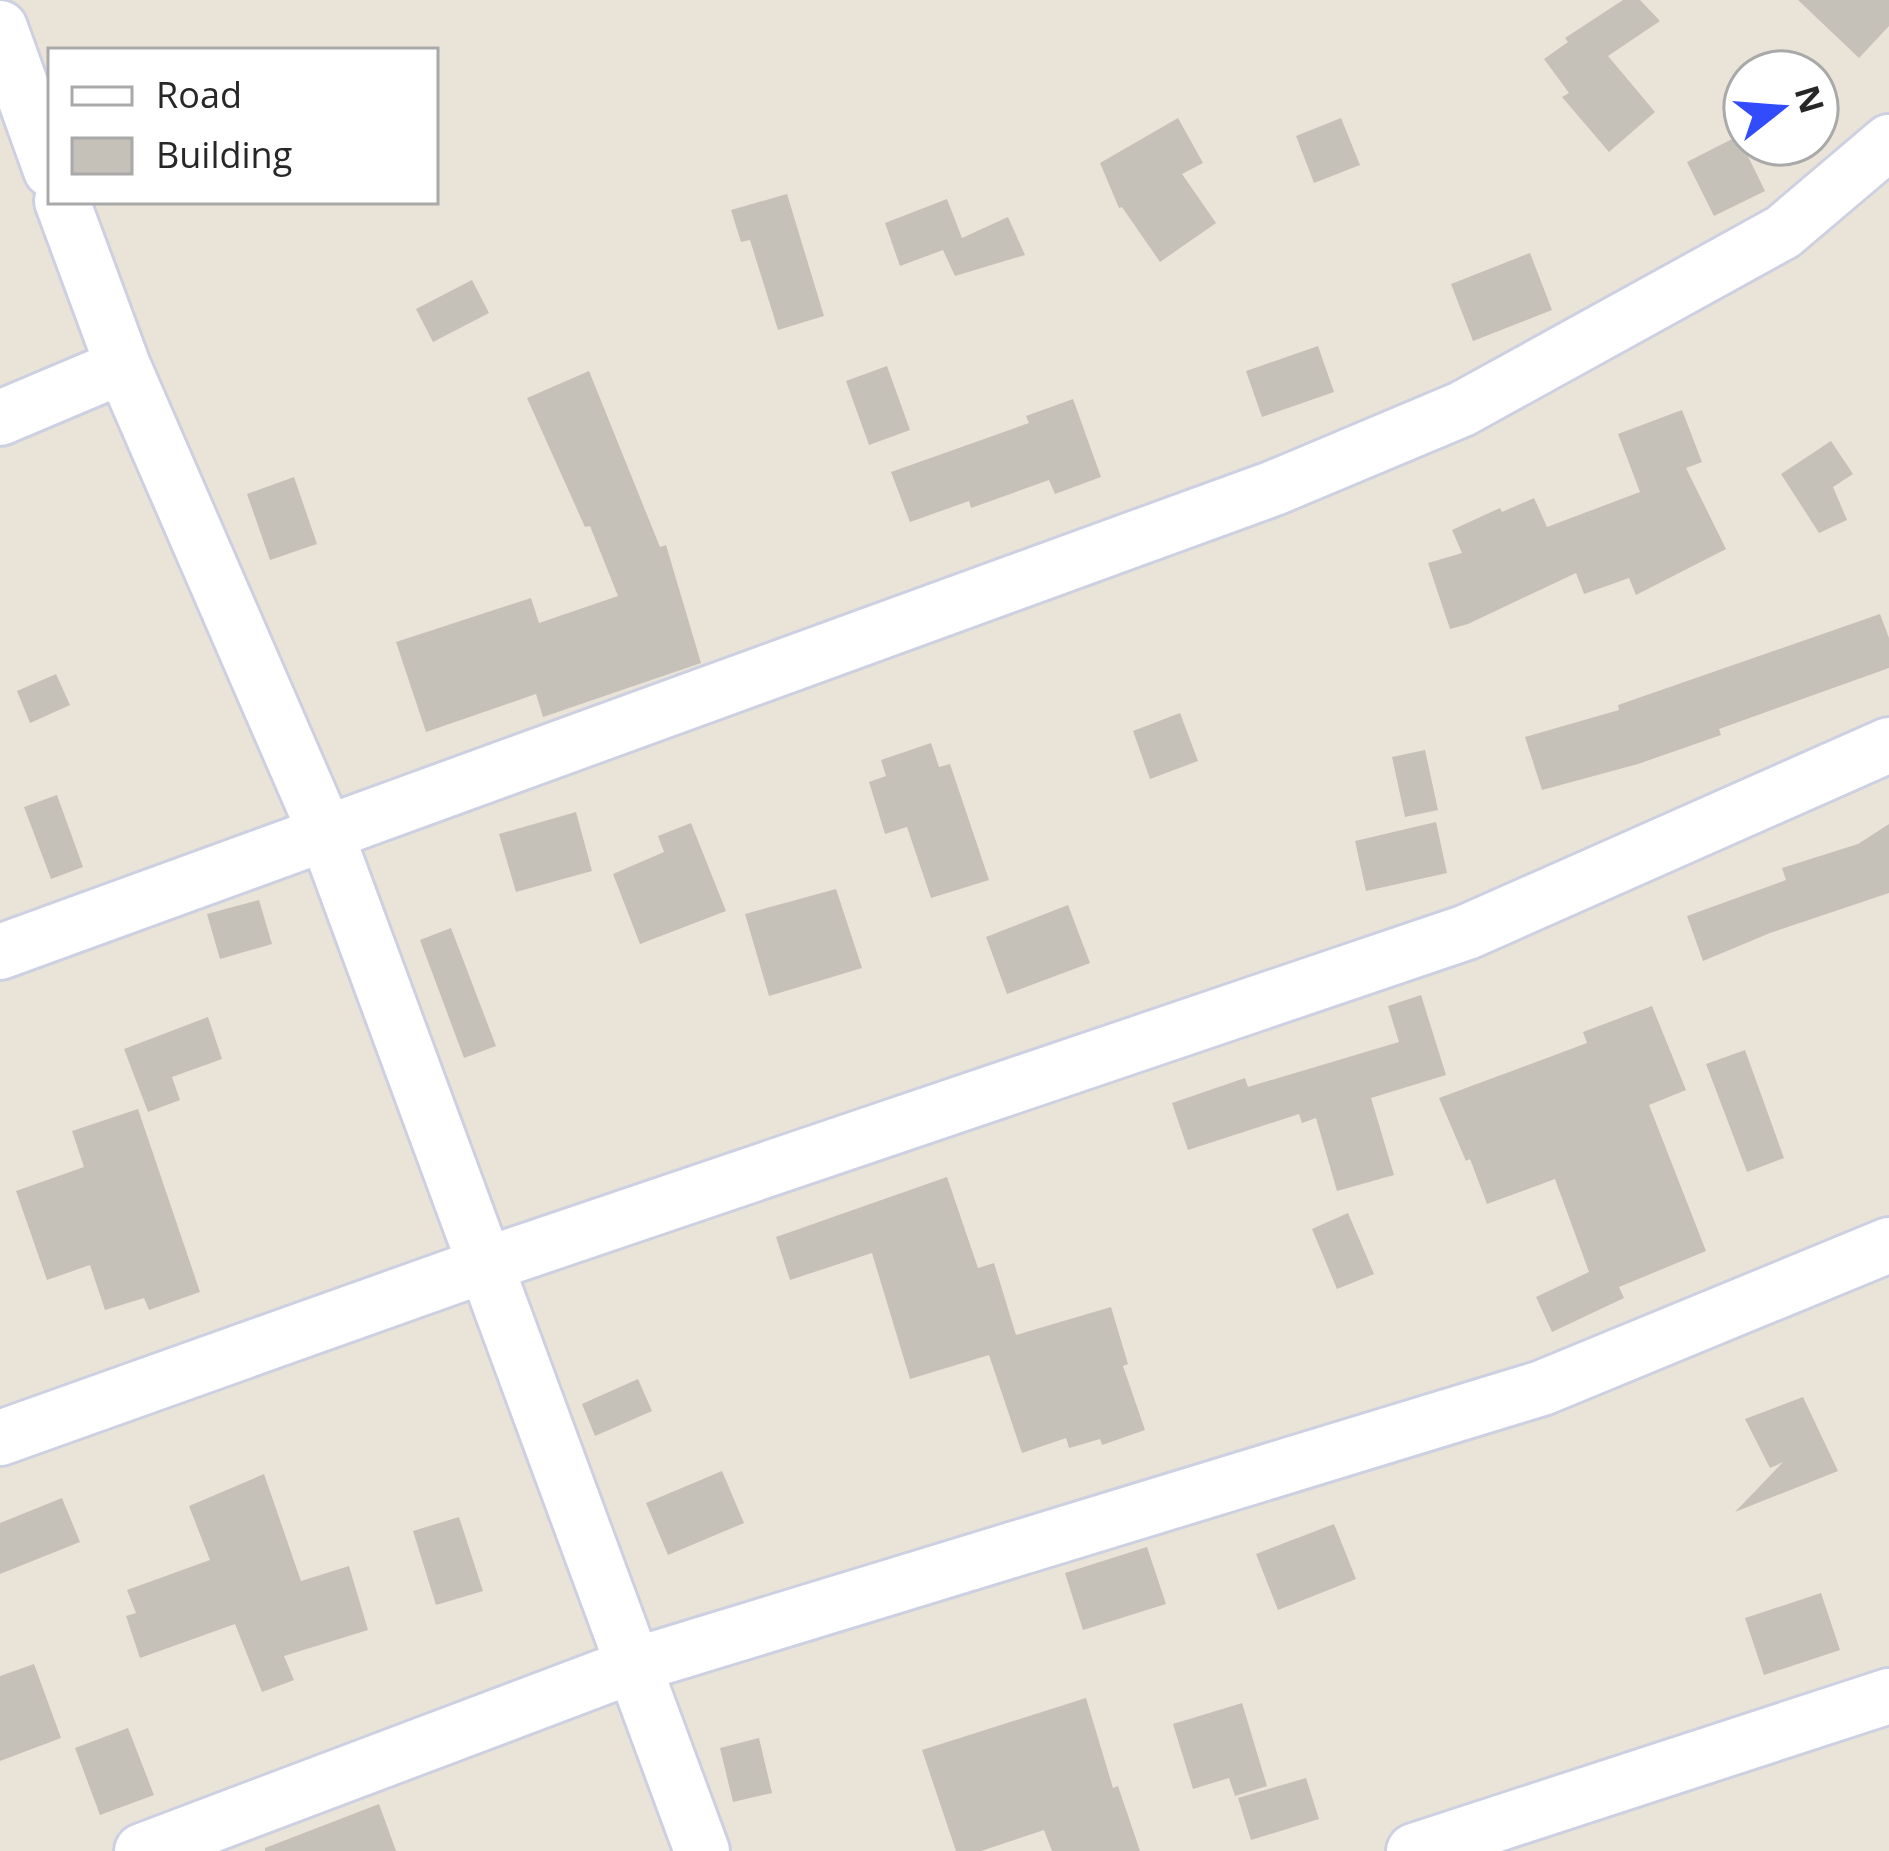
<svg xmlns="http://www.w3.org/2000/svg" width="1889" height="1851" viewBox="0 0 1889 1851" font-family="'Open Sans',sans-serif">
	<rect width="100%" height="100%" fill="#eae4d8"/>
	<path fill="#c5c0b8" d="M1623 0H1640L1660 21 1608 56 1655 112 1609 152 1562 97 1569 93 1544 59 1568 42 1565 38Z
		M1798 0H1889V26L1859 58Z
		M1178 118 1203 163 1182 174 1216 223 1160 262 1122 207 1119 208 1100 163Z
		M1341 118 1360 165 1314 183 1296 136Z
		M1738 136 1765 191 1714 216 1687 162Z
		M787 194 824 316 778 330 750 240 741 242 731 210Z
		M947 199 962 238 1008 217 1025 255 955 276 943 250 900 266 885 223Z
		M1530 253 1552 310 1473 341 1451 284Z
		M472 280 489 313 433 342 416 309Z
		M1318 346 1334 392 1262 417 1246 371Z
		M887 366 910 430 869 445 846 381Z
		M589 371 660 547 666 545 701 663 543 717 536 694 426 732 396 642 531 598 539 623 618 596 590 526 585 527 527 398Z
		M1073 399 1101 477 1055 494 1049 480 971 508 969 501 910 522 891 472 1029 423 1026 416Z
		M1682 410 1702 462 1686 468 1726 549 1636 595 1629 578 1584 594 1576 573 1468 624 1450 629 1428 563 1462 553 1452 530 1500 508 1502 512 1534 498 1547 527 1640 492 1618 434Z
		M1831 441 1853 474 1833 487 1847 520 1819 533 1781 474Z
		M294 477 317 544 270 560 247 494Z
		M1880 614 1889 638V668L1719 729 1721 735 1638 764 1542 790 1525 737 1619 710 1618 705Z
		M56 674 70 705 30 723 17 691Z
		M1180 713 1198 761 1150 779 1133 731Z
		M931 743 939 767 950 764 989 880 931 898 907 827 885 834 869 782 886 776 881 760Z
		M1425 750 1438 810 1405 817 1392 757Z
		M57 795 83 867 51 879 24 807Z
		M576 812 592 871 516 892 499 834Z
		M1436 822 1447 873 1366 891 1355 841Z
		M691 823 726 911 640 944 613 874 664 852 658 836Z
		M1889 824V893L1770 933 1703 961 1687 916 1786 880 1782 868 1858 844Z
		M836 889 862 968 769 996 745 914Z
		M259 900 272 944 220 959 207 914Z
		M1068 905 1090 963 1007 994 986 937Z
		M451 928 496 1046 464 1058 420 940Z
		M1421 995 1446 1075 1371 1098 1394 1175 1337 1191 1316 1118 1302 1123 1299 1114 1188 1150 1172 1103 1245 1078 1248 1087 1399 1042 1388 1006Z
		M1652 1006 1686 1090 1649 1105 1706 1251 1619 1287 1624 1298 1552 1332 1536 1297 1589 1272 1555 1179 1487 1204 1470 1159 1466 1161 1439 1098 1587 1043 1583 1032Z
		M208 1017 222 1059 172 1077 180 1100 148 1112 124 1049Z
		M1745 1050 1784 1158 1747 1172 1706 1064Z
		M138 1109 200 1292 149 1310 144 1298 105 1310 90 1265 47 1280 16 1191 84 1167 72 1131Z
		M947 1177 978 1268 994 1263 1016 1335 1111 1307 1128 1364 1123 1366 1145 1430 1102 1445 1100 1439 1069 1448 1066 1438 1022 1453 989 1355 910 1379 872 1253 790 1280 776 1237Z
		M1348 1213 1374 1274 1337 1289 1312 1229Z
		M638 1379 652 1411 595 1436 582 1404Z
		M1803 1397 1838 1471 1735 1512 1783 1462 1770 1468 1745 1419Z
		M722 1471 744 1523 668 1555 646 1503Z
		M264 1474 301 1581 349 1566 368 1630 284 1656 294 1680 262 1692 235 1624 140 1658 126 1616 136 1613 127 1590 210 1560 189 1506Z
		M62 1498 80 1542 0 1574V1523Z
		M459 1517 483 1591 436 1605 413 1531Z
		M1334 1524 1356 1579 1278 1610 1256 1554Z
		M1147 1547 1166 1604 1083 1630 1065 1573Z
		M1821 1593 1840 1650 1764 1675 1745 1618Z
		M34 1664 61 1738 0 1761V1676Z
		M1086 1698 1113 1788 1118 1786 1140 1851H1052L1044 1830 981 1851H956L922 1750Z
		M1242 1703 1267 1786 1235 1796 1229 1778 1193 1789 1173 1724Z
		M128 1728 154 1795 100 1815 75 1748Z
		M759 1738 772 1793 733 1802 720 1748Z
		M1306 1778 1319 1819 1251 1840 1238 1798Z
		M379 1804 396 1851H265V1848Z"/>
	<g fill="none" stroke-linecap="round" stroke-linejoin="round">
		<g stroke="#cdd0e1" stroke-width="60">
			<path id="minor" d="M0 28 51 170
				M62 201 123 366 325 831 702 1851
				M0 418 123 366
				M0 952 1274 488 1462 409 1783 232 1889 142
				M0 1438 488 1264 1467 932 1889 745
				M142 1851 632 1666 1542 1388 1889 1245
				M1414 1851 1889 1696"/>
		</g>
		<use href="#minor" stroke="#fff" stroke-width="54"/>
	</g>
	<rect x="48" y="48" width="390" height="156" fill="#ffffff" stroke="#a9a9a9" stroke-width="3"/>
	<rect x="72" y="87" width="60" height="18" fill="#ffffff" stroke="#a9a9a9" stroke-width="3"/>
	<text x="156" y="108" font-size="36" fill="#272727">Road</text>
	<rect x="72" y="138" width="60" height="36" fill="#c5c0b8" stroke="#a9a9a9" stroke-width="3"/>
	<text x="156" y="168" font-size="36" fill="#272727">Building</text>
	<g transform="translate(1781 108) rotate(73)"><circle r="57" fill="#ffffff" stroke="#a9a9a9" stroke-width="3"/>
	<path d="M0-9L21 45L0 30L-21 45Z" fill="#324cfd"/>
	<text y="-18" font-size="33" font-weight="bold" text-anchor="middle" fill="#272727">N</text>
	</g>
</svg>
